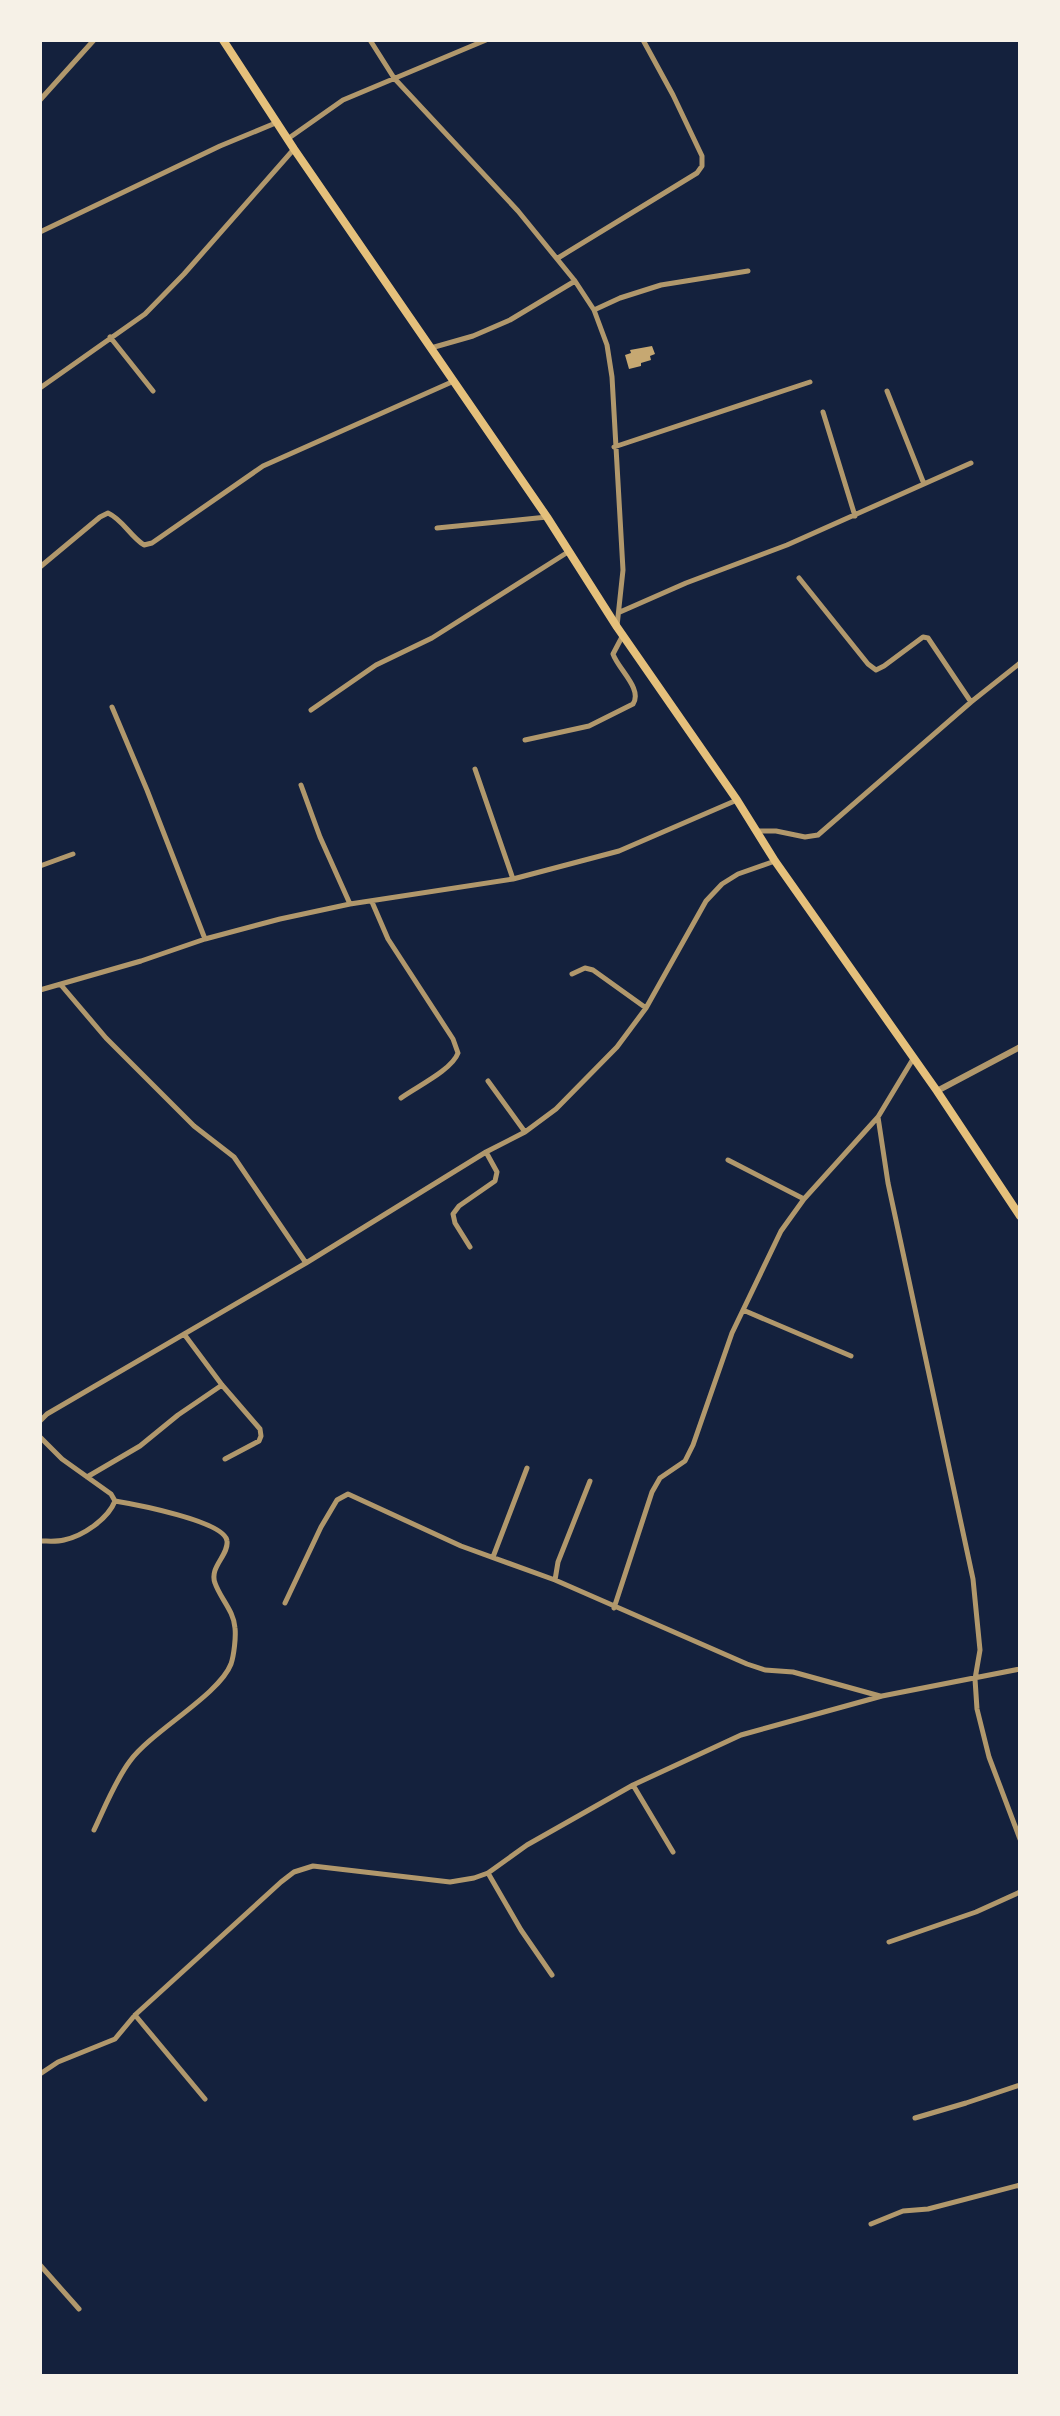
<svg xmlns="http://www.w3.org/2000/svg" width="1060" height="2416" viewBox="0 0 1060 2416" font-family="'Work Sans',sans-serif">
	<rect width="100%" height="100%" fill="#14213d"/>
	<path fill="#c6a872" d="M652 346 655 354 650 356 651 360 641 363V366L629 369 625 355 631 353 630 350Z"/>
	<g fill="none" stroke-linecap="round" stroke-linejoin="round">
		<path stroke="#b1986c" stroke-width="5" d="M370 40 394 78 518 211 575 281 594 310 607 345 612 377 623 570 617 626
			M40 100 94 40
			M289 138 343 100 486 40
			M40 232 220 146 278 122
			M558 258 697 173 702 166V156L673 95 643 40
			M594 310 620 298 661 285 748 271
			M110 337 153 391
			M431 348 473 336 510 320 575 281
			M40 388 145 314 184 274 294 149
			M887 391 924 484
			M823 412 855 516
			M614 447 810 382
			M437 528 547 517
			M40 567 100 517 108 513C123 520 130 536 144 545L152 543 263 466 454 381
			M799 578 868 664 876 670 884 666 923 637 928 638 971 702
			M620 612 686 583 787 545 971 463
			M112 707 147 790 205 939
			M311 710 376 665 432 638 568 552
			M525 740 589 726 633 704C643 689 618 669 613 654L623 635
			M475 769 513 879
			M301 785 320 837 350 904
			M756 831H776L805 837 818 835 971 702 1020 663
			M40 866 73 854
			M372 902 388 939 453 1039 458 1053C452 1070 416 1087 401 1098
			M572 974 585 968 593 970 646 1008
			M61 985 106 1038 194 1126 234 1157 306 1263
			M40 990 141 961 205 939 280 919 350 904 513 879 619 851 737 800
			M488 1081 525 1132
			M878 1117 888 1183 973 1579 980 1650 975 1679 977 1709 989 1757 1020 1839
			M728 1160 804 1199
			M470 1247 455 1223 453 1214 459 1206 495 1181 497 1172 486 1152
			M743 1310 851 1356
			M184 1334 222 1385 260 1429 261 1436 259 1441 225 1459
			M40 1421 47 1414 306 1263 486 1152 525 1132 556 1109 617 1047 646 1008 706 901 722 884 738 874 775 861
			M40 1437 62 1459 111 1494 115 1501C108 1519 83 1536 64 1540 57 1542 48 1541 40 1541
			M87 1477 140 1446 178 1415 222 1385
			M493 1557 527 1468
			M555 1580 558 1562 590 1481
			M285 1603 321 1527 337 1500 348 1494 461 1546 555 1580 747 1664 765 1670 793 1672 880 1696
			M614 1608 652 1492 660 1478 685 1461 693 1445 732 1333 781 1231 804 1199 878 1117 913 1059
			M633 1785 673 1852
			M94 1830C105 1807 115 1781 130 1761 152 1731 219 1695 231 1664 234 1655 236 1637 235 1628 234 1611 220 1598 215 1583 209 1567 229 1555 227 1541 225 1521 133 1504 115 1501
			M488 1873 521 1930 552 1975
			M889 1942 976 1912 1020 1892
			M135 2015 205 2099
			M40 2074 58 2062 115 2039 135 2015 281 1882 294 1872 313 1866 450 1882 474 1878 488 1873 527 1845 633 1785 741 1735 882 1696 1020 1669
			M915 2118 966 2103 1020 2085
			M871 2224 903 2211 928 2209 1020 2185
			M40 2265 79 2309"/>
		<path stroke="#b1986c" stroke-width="6" d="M937 1091 1020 1047"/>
		<path stroke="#e5c07b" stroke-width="8" d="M223 40 294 149 547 517 617 627 737 800 775 861 937 1091 1020 1216"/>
	</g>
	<rect width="1060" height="2416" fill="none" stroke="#f6f1e7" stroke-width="84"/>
</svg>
